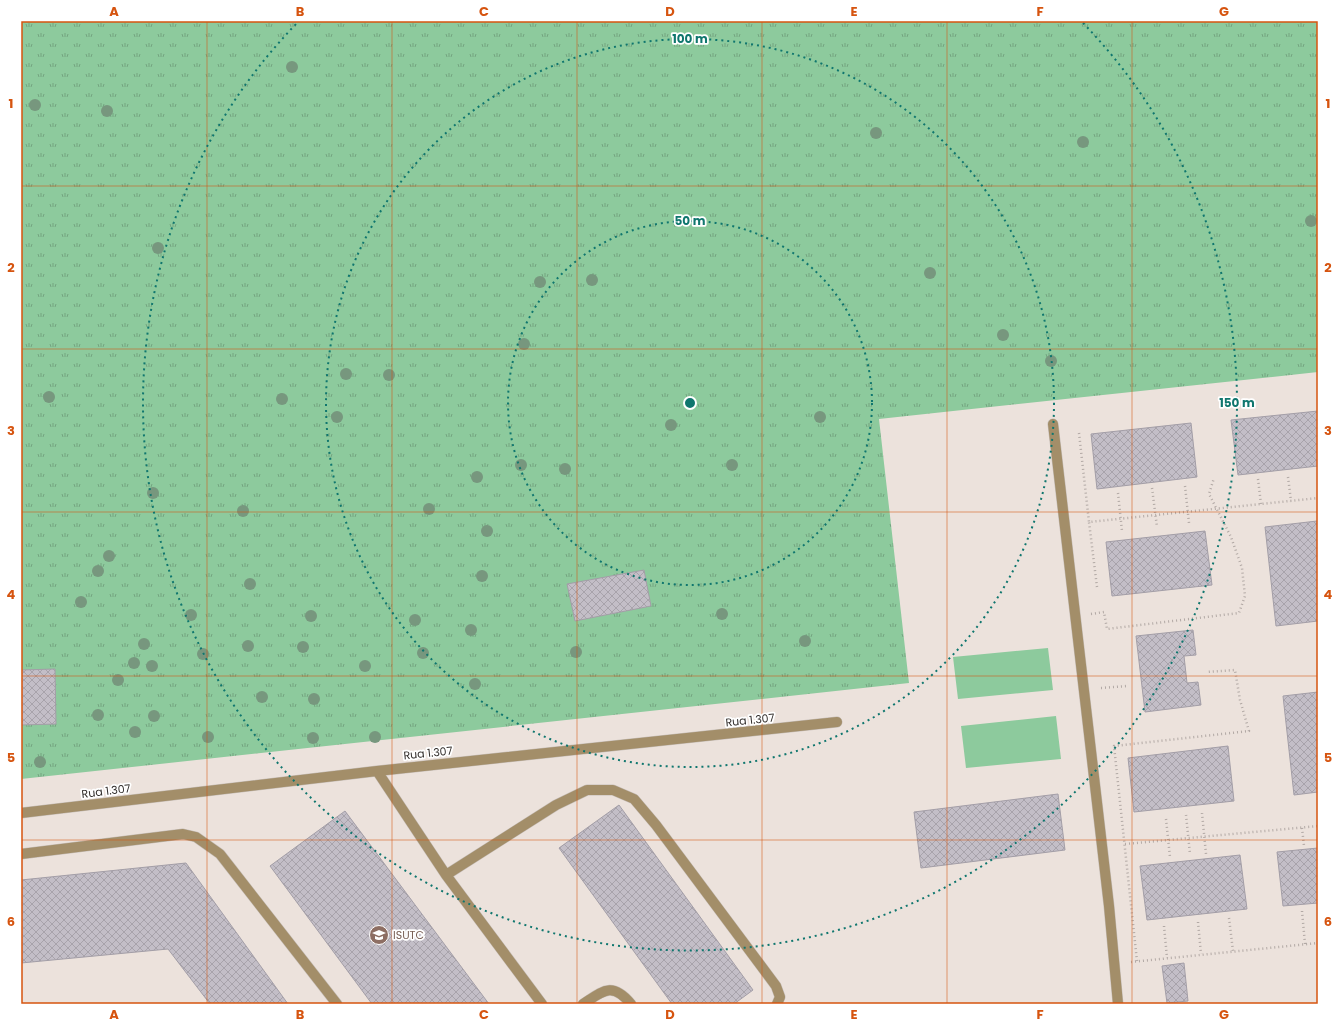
<svg xmlns="http://www.w3.org/2000/svg" width="1339" height="1025" viewBox="0 0 1339 1025" font-family="Poppins,sans-serif">
	<defs>
		<pattern id="grass-tufts" width="24" height="20" patternUnits="userSpaceOnUse"><rect width="24" height="20" fill="#8dca9d"/><path d="M3 7l-1-3M5 7V3M7 7l1-3M15 17l-1-3M17 17v-4M19 17l1-3" fill="none" stroke="#74a480"/></pattern>
		<pattern id="building-cross-hatch" width="8" height="8" patternUnits="userSpaceOnUse"><rect width="8" height="8" fill="#c3bec7"/><path d="M0 0l8 8M0 8l8-8" fill="none" stroke="#a8a3ab"/></pattern>
	</defs>
	<rect width="100%" height="100%" fill="#ece2dc"/>
	<path fill="url(#grass-tufts)" d="M21 21H1318V372L879 419 909 683 21 779Z"/>
	<path fill="#8dca9d" d="M1048 648 1053 690 958 699 953 657Z
		M1056 716 1061 759 966 768 961 726Z"/>
	<path fill="url(#building-cross-hatch)" stroke="#a39ea7" d="M1318 411V466L1238 475 1231 420Z
		M1191 423 1197 477 1097 489 1091 434Z
		M1317 521 1318 621 1276 626 1265 527Z
		M1205 531 1212 585 1112 596 1106 542Z
		M644 570 651 606 575 621 567 584Z
		M1193 630 1196 655 1184 656 1187 683 1198 682 1201 705 1145 712 1136 636Z
		M55 669 56 724 21 725V670Z
		M1318 692V792L1294 795 1283 696Z
		M1228 746 1234 801 1134 812 1128 758Z
		M1058 794 1065 850 921 868 914 812Z
		M619 805 753 990 734 1004H672L559 848Z
		M345 811 489 1004H372L270 866Z
		M1318 848V903L1283 906 1277 852Z
		M1240 855 1247 909 1147 920 1140 866Z
		M186 863 288 1004H210L168 949 21 963V880Z
		M1184 963 1188 1001 1167 1003 1162 966Z"/>
	<g fill="none" stroke-linecap="round" stroke-linejoin="round">
		<g stroke="#c6beb8" stroke-width="11">
			<path id="minor" d="M1053 424 1109 906 1118 1004
				M377 771 446 875 542 1004
				M21 813 377 771 837 722
				M21 854 183 834 196 837 220 854 337 1004
				M446 875 556 805 587 790H613L634 799 656 825 776 986 780 997 777 1004
				M583 1004C603 991 612 981 631 1004"/>
		</g>
		<path stroke="#b2a9a5" stroke-width="2.5" stroke-dasharray="1 3" stroke-linecap="butt" d="M1079 433 1089 522
			M1288 477 1291 501
			M1258 479 1261 504
			M1185 486 1189 523
			M1152 488 1157 527
			M1118 493 1122 531
			M1097 587 1089 522 1318 498
			M1091 614 1104 612 1107 629 1239 613 1245 596 1242 568 1231 537 1209 494 1214 478
			M1101 688 1127 686
			M1202 813 1206 854
			M1186 815 1190 854
			M1166 819 1170 857
			M1302 828 1304 846
			M1125 844 1318 826
			M1302 911 1305 944
			M1229 918 1233 951
			M1198 922 1201 954
			M1164 926 1167 958
			M1137 961 1114 746 1249 731 1240 700 1235 670 1206 672
			M1131 962 1318 943"/>
		<use href="#minor" stroke="#a38e69" stroke-width="10"/>
	</g>
	<g fill="#77977e">
		<circle cx="292" cy="67" r="6"/>
		<circle cx="35" cy="105" r="6"/>
		<circle cx="107" cy="111" r="6"/>
		<circle cx="876" cy="133" r="6"/>
		<circle cx="1083" cy="142" r="6"/>
		<circle cx="1311" cy="221" r="6"/>
		<circle cx="158" cy="248" r="6"/>
		<circle cx="930" cy="273" r="6"/>
		<circle cx="592" cy="280" r="6"/>
		<circle cx="540" cy="282" r="6"/>
		<circle cx="1003" cy="335" r="6"/>
		<circle cx="524" cy="344" r="6"/>
		<circle cx="1051" cy="361" r="6"/>
		<circle cx="346" cy="374" r="6"/>
		<circle cx="389" cy="375" r="6"/>
		<circle cx="49" cy="397" r="6"/>
		<circle cx="282" cy="399" r="6"/>
		<circle cx="337" cy="417" r="6"/>
		<circle cx="820" cy="417" r="6"/>
		<circle cx="671" cy="425" r="6"/>
		<circle cx="521" cy="465" r="6"/>
		<circle cx="732" cy="465" r="6"/>
		<circle cx="565" cy="469" r="6"/>
		<circle cx="477" cy="477" r="6"/>
		<circle cx="153" cy="493" r="6"/>
		<circle cx="429" cy="509" r="6"/>
		<circle cx="243" cy="511" r="6"/>
		<circle cx="487" cy="531" r="6"/>
		<circle cx="109" cy="556" r="6"/>
		<circle cx="98" cy="571" r="6"/>
		<circle cx="482" cy="576" r="6"/>
		<circle cx="250" cy="584" r="6"/>
		<circle cx="81" cy="602" r="6"/>
		<circle cx="722" cy="614" r="6"/>
		<circle cx="191" cy="615" r="6"/>
		<circle cx="311" cy="616" r="6"/>
		<circle cx="415" cy="620" r="6"/>
		<circle cx="471" cy="630" r="6"/>
		<circle cx="805" cy="641" r="6"/>
		<circle cx="144" cy="644" r="6"/>
		<circle cx="248" cy="646" r="6"/>
		<circle cx="303" cy="647" r="6"/>
		<circle cx="576" cy="652" r="6"/>
		<circle cx="423" cy="653" r="6"/>
		<circle cx="203" cy="654" r="6"/>
		<circle cx="134" cy="663" r="6"/>
		<circle cx="152" cy="666" r="6"/>
		<circle cx="365" cy="666" r="6"/>
		<circle cx="118" cy="680" r="6"/>
		<circle cx="475" cy="684" r="6"/>
		<circle cx="262" cy="697" r="6"/>
		<circle cx="314" cy="699" r="6"/>
		<circle cx="98" cy="715" r="6"/>
		<circle cx="154" cy="716" r="6"/>
		<circle cx="135" cy="732" r="6"/>
		<circle cx="208" cy="737" r="6"/>
		<circle cx="375" cy="737" r="6"/>
		<circle cx="313" cy="738" r="6"/>
		<circle cx="40" cy="762" r="6"/>
	</g>
	<path fill="none" stroke="#d6540f" stroke-width="1" stroke-opacity="0.55" d="M207 21V1004M392 21V1004M577 21V1004M762 21V1004M947 21V1004M1132 21V1004M21 186H1318M21 349H1318M21 512H1318M21 676H1318M21 840H1318"/>
	<g fill="none" stroke="#0f766e" stroke-width="2" stroke-dasharray="2 4">
		<circle cx="690" cy="403" r="182"/>
		<circle cx="690" cy="403" r="364"/>
		<path d="M1083 23A547 547 0 1 1 297 23"/>
	</g>
	<defs>
		<g id="university-disc" transform="scale(1)"><circle r="9.5" fill="#8d6e63" stroke="#fff"/><path d="M0-5L7-2L0 1L-7-2ZM-4 1L0 2.5L4 1V4Q0 6-4 4Z" fill="#fff"/></g>
	</defs>
	<g fill-rule="evenodd">
		<use href="#university-disc" x="379" y="935"/>
	</g>
	<g text-anchor="middle" dominant-baseline="central" stroke-width="3.5" stroke-linejoin="round" paint-order="stroke">
		<g font-size="11" fill="#302c2a" stroke="#fff">
			<text transform="translate(750 720) rotate(-6)">Rua 1.307</text>
			<text transform="translate(428 753) rotate(-6)">Rua 1.307</text>
			<text transform="translate(106 791) rotate(-7)">Rua 1.307</text>
		</g>
		<g font-size="11" fill="#785e54" stroke="#fff" text-anchor="start">
			<text x="393" y="935">ISUTC</text>
		</g>
	</g>
	<circle cx="690" cy="403" r="6" fill="#0f766e" stroke="#fff" stroke-width="2"/>
	<g font-size="12" text-anchor="middle" font-weight="bold" fill="#0f766e" stroke="#fff" stroke-width="3.5" stroke-linejoin="round" paint-order="stroke">
		<text x="690" y="43">100 m</text>
		<text x="690" y="225">50 m</text>
		<text x="1237" y="407">150 m</text>
	</g>
	<rect width="1339" height="1025" fill="none" stroke="#ffffff" stroke-width="44"/>
	<rect x="22" y="22" width="1295" height="981" fill="none" stroke="#d6540f" stroke-width="1.5"/>
	<g font-size="13" text-anchor="middle" font-weight="bold" fill="#d6540f">
		<text x="114" y="16">A</text>
		<text x="300" y="16">B</text>
		<text x="484" y="16">C</text>
		<text x="670" y="16">D</text>
		<text x="854" y="16">E</text>
		<text x="1040" y="16">F</text>
		<text x="1224" y="16">G</text>
		<text x="11" y="108">1</text>
		<text x="1328" y="108">1</text>
		<text x="11" y="272">2</text>
		<text x="1328" y="272">2</text>
		<text x="11" y="435">3</text>
		<text x="1328" y="435">3</text>
		<text x="11" y="599">4</text>
		<text x="1328" y="599">4</text>
		<text x="11" y="762">5</text>
		<text x="1328" y="762">5</text>
		<text x="11" y="926">6</text>
		<text x="1328" y="926">6</text>
		<text x="114" y="1019">A</text>
		<text x="300" y="1019">B</text>
		<text x="484" y="1019">C</text>
		<text x="670" y="1019">D</text>
		<text x="854" y="1019">E</text>
		<text x="1040" y="1019">F</text>
		<text x="1224" y="1019">G</text>
	</g>
</svg>
